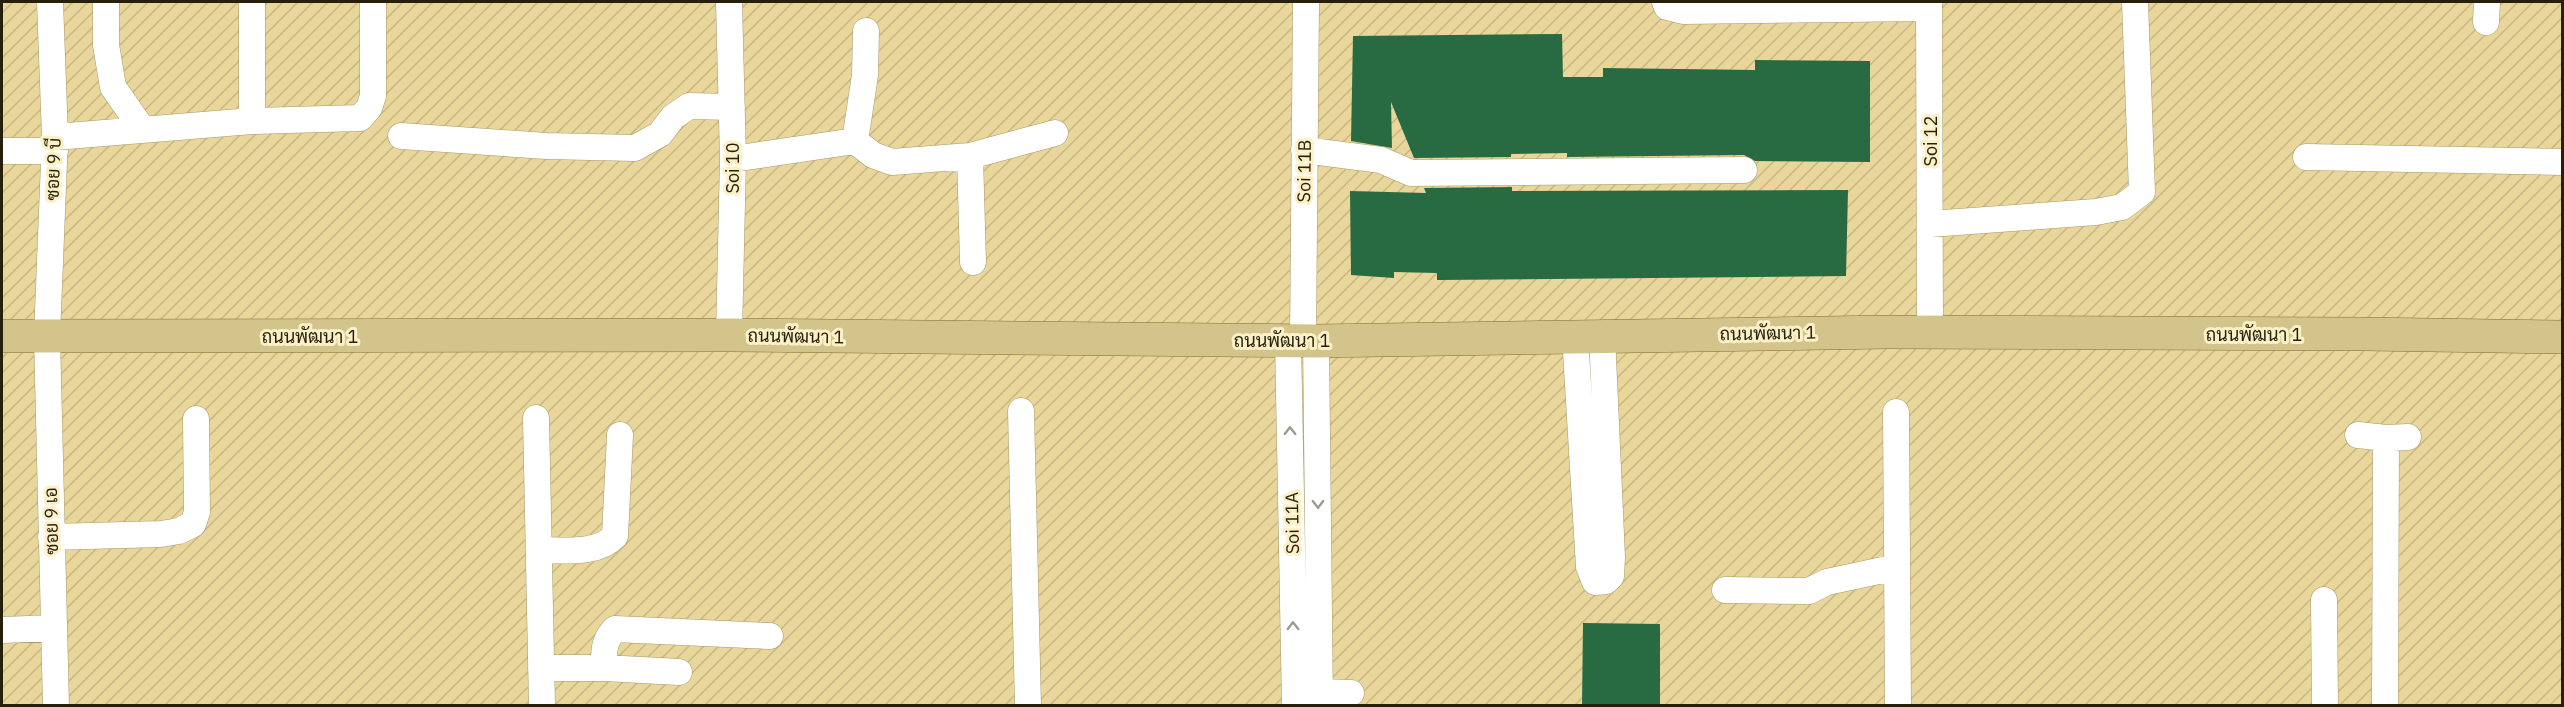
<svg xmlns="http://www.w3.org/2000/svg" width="2564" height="707" viewBox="0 0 2564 707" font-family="'IBM Plex Sans',Sarabun,sans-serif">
	<defs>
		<pattern id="industrial-furrows" width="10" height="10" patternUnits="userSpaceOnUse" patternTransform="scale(1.5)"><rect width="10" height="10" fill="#e8d69a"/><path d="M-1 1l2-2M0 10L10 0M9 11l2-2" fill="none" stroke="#c7b783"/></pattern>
	</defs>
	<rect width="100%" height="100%" fill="#f2e3ae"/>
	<path fill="url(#industrial-furrows)" d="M2 2H2562V705H2Z"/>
	<path fill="#286a42" d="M1562 34 1563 77H1603V68L1755 70V60L1870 61V162L1755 161 1744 155 1567 157V153L1511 154V157L1414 158 1391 102 1392 148 1351 141 1353 36Z
		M1512 187V191L1848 190 1846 276 1437 280V273L1394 272V278L1351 275 1350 191 1426 193 1424 188Z
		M1583 623 1660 624V705H1582Z"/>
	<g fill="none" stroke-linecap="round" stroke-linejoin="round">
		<g stroke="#a89a68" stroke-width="27">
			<path id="minor" d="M50 2 55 137 47 336 56 706
				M106 2V45L113 87 143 130
				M252 2V121
				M729 2 733 159 729 335
				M1665 2 1667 7 1683 11 1929 8
				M1929 2 1930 334
				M2486 22 2487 2
				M401 136 546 146 635 148 660 134 673 117 689 106 732 107
				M55 137 252 121 360 118 369 108 373 96V2
				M855 141 873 155 892 162 970 156 1055 133
				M1304 150 1381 160 1411 173 1744 170
				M2 151H55
				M970 156 973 262
				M2306 157 2562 162
				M733 159 855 141 865 75 866 31
				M1930 224 2096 212 2122 207 2142 192 2135 2
				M1575 335 1589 567 1595 582 1606 581 1611 576 1612 557 1602 335
				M1288 340 1295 706
				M1303 340 1306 2
				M1316 341 1320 706
				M1021 411 1028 706
				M1896 412 1898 706
				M536 418 542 706
				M2358 435 2386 438 2385 706
				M2386 438 2408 437
				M51 537 161 534 179 531 193 524 197 512 196 419
				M539 550C563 550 597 555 615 536L620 435
				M1725 590 1809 591 1827 582 1897 567
				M2324 600 2325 706
				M2 630 54 628
				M541 668H604L679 672
				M604 668C604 652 603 641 615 629L770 636
				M1320 692 1351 693"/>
		</g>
		<g stroke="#83702c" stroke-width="34">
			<path id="major" d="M2 336 729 335 1316 341 1888 332 2366 334 2562 337"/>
		</g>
		<use href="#minor" stroke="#fff" stroke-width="26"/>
		<use href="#major" stroke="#d3c48b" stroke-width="33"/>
	</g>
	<defs><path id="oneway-chevron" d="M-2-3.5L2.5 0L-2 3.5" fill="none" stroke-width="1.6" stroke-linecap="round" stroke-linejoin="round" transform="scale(1.5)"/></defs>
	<g stroke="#9d9a91">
		<use href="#oneway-chevron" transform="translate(1290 431) rotate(-91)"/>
		<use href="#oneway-chevron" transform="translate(1318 504) rotate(89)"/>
		<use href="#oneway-chevron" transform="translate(1293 626) rotate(-91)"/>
	</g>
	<g text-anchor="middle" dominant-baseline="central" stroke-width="6" stroke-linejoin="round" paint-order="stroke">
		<g font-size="18" fill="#251f0b" stroke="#fcf0c6">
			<text transform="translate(1930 141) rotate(-90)">Soi 12</text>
			<text transform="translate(732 168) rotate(-90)">Soi 10</text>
			<text transform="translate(53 169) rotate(-88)">ซอย 9 บี</text>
			<text transform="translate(1304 171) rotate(-89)">Soi 11B</text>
			<text transform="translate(1768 333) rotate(-1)">ถนนพัฒนา 1</text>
			<text x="2254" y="334">ถนนพัฒนา 1</text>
			<text x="310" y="336">ถนนพัฒนา 1</text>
			<text transform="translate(796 336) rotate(1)">ถนนพัฒนา 1</text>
			<text x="1282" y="340">ถนนพัฒนา 1</text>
			<text transform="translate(51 521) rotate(-91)">ซอย 9 เอ</text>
			<text transform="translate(1292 523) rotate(-91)">Soi 11A</text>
		</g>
	</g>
	<rect width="2564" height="707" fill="none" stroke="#251f0b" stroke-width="6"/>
</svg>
